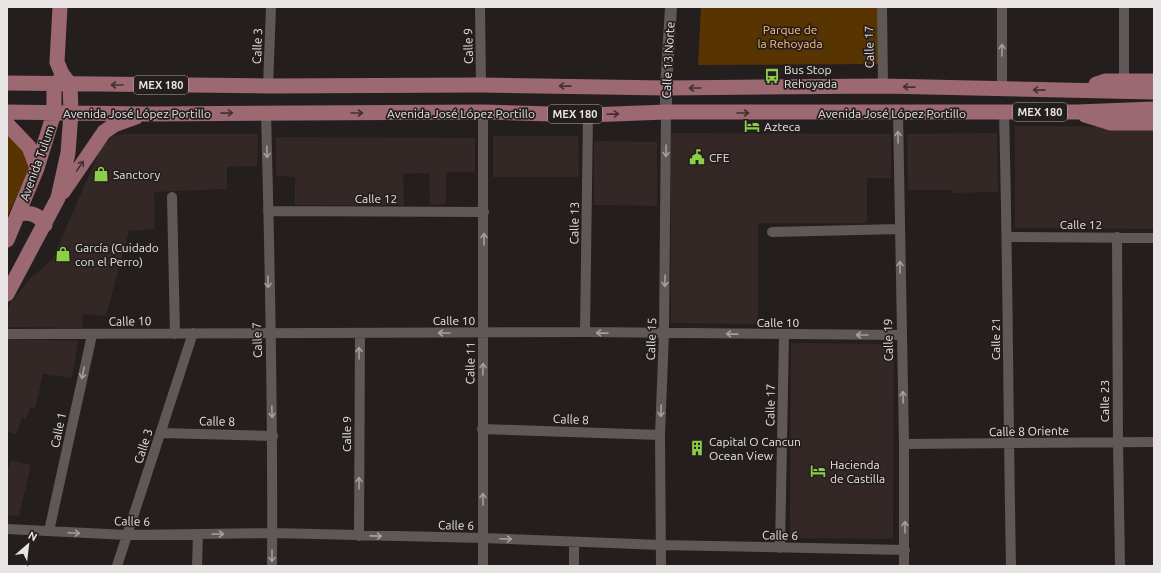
<svg xmlns="http://www.w3.org/2000/svg" width="1161" height="573" viewBox="0 0 1161 573" font-family="Ubuntu,sans-serif">
	<rect width="100%" height="100%" fill="#241e1e"/>
	<path fill="#342826" d="M1015 126 1154 127V229L1015 228Z
		M671 133 891 134V178H867V223H758V324L671 323Z
		M997 133 998 192 952 193V190H908L907 134Z
		M125 134H258L257 166 227 167V189L154 192 155 229 129 231 106 316 83 314 82 328 7 327V314L10 304 31 277 52 260 100 150 112 136Z
		M493 136H578L579 177H493Z
		M276 137 475 138V172H446V204L430 205 429 173 403 174 404 205H295V177L276 176Z
		M594 141 657 142V206L594 205Z
		M7 339 78 341 72 378 43 374 35 408H30L26 419 22 418 16 434 7 431Z
		M791 343 894 344 893 539 790 538Z
		M11 460 31 465 19 516 7 515V469H8Z"/>
	<path fill="#573400" d="M701 7H882L880 64 698 65Z
		M7 133 24 148 29 169 7 217Z"/>
	<g fill="none" stroke-linecap="round" stroke-linejoin="round">
		<path stroke="#5f5857" stroke-width="10" d="M480 7 481 85
			M882 7 883 86
			M1002 7V89
			M1124 81V7
			M268 86 271 7
			M483 112V566
			M1004 112C1008 264 1008 415 1011 566
			M266 113C270 264 273 415 272 566
			M898 113 904 444V566
			M172 197 175 334
			M268 211 484 212
			M772 232 900 229
			M1008 237 1154 238
			M1117 237 1118 442 1120 566
			M585 332 588 115
			M7 334 585 332 901 335
			M482 429 660 435
			M161 433 273 436
			M904 444 1154 442
			M7 529 127 535 272 533 483 538 661 545 905 550
			M49 531 92 335
			M359 536 360 333
			M780 548 784 335
			M117 566 193 333
			M197 566 198 534
			M574 566V542
			M661 566 660 435 664 333 666 112"/>
		<path stroke="#5f5857" stroke-width="12" d="M666 112V88L671 7"/>
		<path stroke="#9c6871" stroke-width="15" d="M7 83 268 86 481 85 666 88 883 86 1154 92
			M1096 84 1105 81H1154
			M7 112 146 114 483 112 588 115 666 112H1077L1154 109
			M1085 115 1111 123H1154
			M7 124 29 147 37 168
			M63 192 104 132 114 125 136 117
			M18 214C31 212 38 214 45 225
			M7 240 37 168 54 113V83
			M7 294 58 198 68 153 71 113 70 84 62 74 57 62 60 7"/>
	</g>
	<defs><path id="oneway-shaft" d="M-6 0H5M1.5-3L5.5 0L1.5 3" fill="none" stroke-width="1.6" stroke-linecap="round" stroke-linejoin="round"/></defs>
	<g stroke="#a49e9e">
		<use href="#oneway-shaft" transform="translate(1002 50) rotate(-90)"/>
		<use href="#oneway-shaft" transform="translate(898 137) rotate(-91)"/>
		<use href="#oneway-shaft" transform="translate(666 151) rotate(91)"/>
		<use href="#oneway-shaft" transform="translate(267 152) rotate(89)"/>
		<use href="#oneway-shaft" transform="translate(484 239) rotate(-90)"/>
		<use href="#oneway-shaft" transform="translate(900 267) rotate(-91)"/>
		<use href="#oneway-shaft" transform="translate(665 281) rotate(91)"/>
		<use href="#oneway-shaft" transform="translate(268 282) rotate(89)"/>
		<use href="#oneway-shaft" transform="translate(444 333) rotate(-180)"/>
		<use href="#oneway-shaft" transform="translate(602 333) rotate(-179)"/>
		<use href="#oneway-shaft" transform="translate(732 334) rotate(-179)"/>
		<use href="#oneway-shaft" transform="translate(862 335) rotate(180)"/>
		<use href="#oneway-shaft" transform="translate(359 353) rotate(-90)"/>
		<use href="#oneway-shaft" transform="translate(483 369) rotate(-89)"/>
		<use href="#oneway-shaft" transform="translate(83 373) rotate(102)"/>
		<use href="#oneway-shaft" transform="translate(903 397) rotate(-92)"/>
		<use href="#oneway-shaft" transform="translate(661 411) rotate(92)"/>
		<use href="#oneway-shaft" transform="translate(272 412) rotate(88)"/>
		<use href="#oneway-shaft" transform="translate(359 483) rotate(-90)"/>
		<use href="#oneway-shaft" transform="translate(483 499) rotate(-91)"/>
		<use href="#oneway-shaft" transform="translate(905 527) rotate(-90)"/>
		<use href="#oneway-shaft" transform="translate(74 533) rotate(3)"/>
		<use href="#oneway-shaft" transform="translate(218 534)"/>
		<use href="#oneway-shaft" transform="translate(376 536) rotate(1)"/>
		<use href="#oneway-shaft" transform="translate(506 539) rotate(2)"/>
		<use href="#oneway-shaft" transform="translate(272 556) rotate(90)"/>
	</g>
	<g stroke="#423033">
		<use href="#oneway-shaft" transform="translate(117 85) rotate(-180)"/>
		<use href="#oneway-shaft" transform="translate(565 86) rotate(-179)"/>
		<use href="#oneway-shaft" transform="translate(909 87) rotate(-179)"/>
		<use href="#oneway-shaft" transform="translate(695 88) rotate(180)"/>
		<use href="#oneway-shaft" transform="translate(1039 90) rotate(-179)"/>
		<use href="#oneway-shaft" transform="translate(227 113) rotate(-1)"/>
		<use href="#oneway-shaft" transform="translate(357 113)"/>
		<use href="#oneway-shaft" transform="translate(743 113)"/>
		<use href="#oneway-shaft" transform="translate(613 114) rotate(-2)"/>
		<use href="#oneway-shaft" transform="translate(80 166) rotate(-56)"/>
	</g>
	<defs>
		<g id="bus-bare" transform="scale(1.2)"><path d="M-5-6H5V4H4V6H2V4H-2V6H-4V4H-5ZM-3.5-4V0h7V-4ZM-3.5 1.2v1.5H-2V1.2ZM2 1.2v1.5H3.5V1.2Z" fill="#8cce45" stroke="#241e1e" stroke-width="2.5" paint-order="stroke"/></g>
		<g id="hotel-bare" transform="scale(1.2)"><path d="M-6-4.5h1.5V1H6V5H4.5V3h-9V5H-6ZM-4 0a1.8 1.8 0 1 1 3.6 0ZM.5 0V-2.5h3Q6-2.5 6 0Z" fill="#8cce45" stroke="#241e1e" stroke-width="2.5" paint-order="stroke"/></g>
		<g id="civic-bare" transform="scale(1.2)"><path d="M-.6-6.5H3V-4.5H.6V-3L4-1V1h2V6H-6V1h2V-1L-.6-3ZM-1.2 2.5V6h2.4V2.5Z" fill="#8cce45" stroke="#241e1e" stroke-width="2.5" paint-order="stroke"/></g>
		<g id="shop-bare" transform="scale(1.2)"><path d="M-5-2.5h2.3a2.7 3.5 0 0 1 5.4 0H5L5.5 6h-11ZM-1.5-2.5h3a1.5 2.3 0 0 0-3 0Z" fill="#8cce45" stroke="#241e1e" stroke-width="2.5" paint-order="stroke"/></g>
		<g id="building-bare" transform="scale(1.2)"><path d="M-4-6H4V6H1V3H-1V6H-4ZM-2.5-4.3h1.7v1.8h-1.7ZM.8-4.3h1.7v1.8H.8ZM-2.5-1h1.7V.8h-1.7ZM.8-1h1.7V.8H.8Z" fill="#8cce45" stroke="#241e1e" stroke-width="2.5" paint-order="stroke"/></g>
	</defs>
	<g fill-rule="evenodd">
		<use href="#bus-bare" x="772" y="76"/>
		<use href="#hotel-bare" x="752" y="126"/>
		<use href="#civic-bare" x="697" y="157"/>
		<use href="#shop-bare" x="101" y="174"/>
		<use href="#shop-bare" x="63" y="254"/>
		<use href="#building-bare" x="697" y="448"/>
		<use href="#hotel-bare" x="818" y="471"/>
	</g>
	<g text-anchor="middle" dominant-baseline="central" stroke-width="3.5" stroke-linejoin="round" paint-order="stroke">
		<g fill="#241e1e" stroke="#ada9a9" stroke-width="1">
			<rect x="134" y="76" width="54" height="18" rx="3"/>
			<rect x="1013" y="103" width="54" height="18" rx="3"/>
			<rect x="548" y="105" width="54" height="18" rx="3"/>
		</g>
		<g font-size="11" font-weight="bold" fill="#e8e4e4">
			<text x="161" y="85">MEX 180</text>
			<text x="1040" y="112">MEX 180</text>
			<text x="575" y="114">MEX 180</text>
		</g>
		<g font-size="12" fill="#ffc17a" stroke="#241e1e">
			<text x="790" y="29">Parque de<tspan x="790" dy="14">la Rehoyada</tspan></text>
		</g>
		<g font-size="12" fill="#e8e4e4" stroke="#241e1e">
			<text transform="translate(257 46) rotate(-88)">Calle 3</text>
			<text transform="translate(468 46) rotate(-91)">Calle 9</text>
			<text transform="translate(869 47) rotate(-91)">Calle 17</text>
			<text transform="translate(668 60) rotate(-87)">Calle 13 Norte</text>
			<text x="137" y="113">Avenida José López Portillo</text>
			<text x="461" y="113">Avenida José López Portillo</text>
			<text x="892" y="113">Avenida José López Portillo</text>
			<text transform="translate(37 163) rotate(-70)">Avenida Tulum</text>
			<text x="376" y="198">Calle 12</text>
			<text transform="translate(574 223) rotate(-89)">Calle 13</text>
			<text x="1081" y="224">Calle 12</text>
			<text x="454" y="320">Calle 10</text>
			<text transform="translate(130 321) rotate(-1)">Calle 10</text>
			<text x="778" y="322">Calle 10</text>
			<text transform="translate(651 339) rotate(-88)">Calle 15</text>
			<text transform="translate(995 339) rotate(-90)">Calle 21</text>
			<text transform="translate(257 340) rotate(-92)">Calle 7</text>
			<text transform="translate(888 340) rotate(-91)">Calle 19</text>
			<text transform="translate(470 363) rotate(-89)">Calle 11</text>
			<text transform="translate(1104 401) rotate(-90)">Calle 23</text>
			<text transform="translate(770 405) rotate(-89)">Calle 17</text>
			<text transform="translate(571 419) rotate(2)">Calle 8</text>
			<text transform="translate(217 421) rotate(1)">Calle 8</text>
			<text transform="translate(58 430) rotate(-78)">Calle 1</text>
			<text transform="translate(1029 431) rotate(-1)">Calle 8 Oriente</text>
			<text transform="translate(346 434) rotate(-90)">Calle 9</text>
			<text transform="translate(143 446) rotate(-72)">Calle 3</text>
			<text transform="translate(132 521) rotate(1)">Calle 6</text>
			<text transform="translate(456 525) rotate(1)">Calle 6</text>
			<text transform="translate(780 535) rotate(1)">Calle 6</text>
		</g>
		<g font-size="12" fill="#e8e4e4" stroke="#241e1e" text-anchor="start">
			<text x="784" y="69">Bus Stop<tspan x="784" dy="14">Rehoyada</tspan></text>
			<text x="764" y="126">Azteca</text>
			<text x="709" y="157">CFE</text>
			<text x="113" y="174">Sanctory</text>
			<text x="75" y="247">García (Cuidado<tspan x="75" dy="14">con el Perro)</tspan></text>
			<text x="709" y="441">Capital O Cancun<tspan x="709" dy="14">Ocean View</tspan></text>
			<text x="830" y="464">Hacienda<tspan x="830" dy="14">de Castilla</tspan></text>
		</g>
	</g>
	<rect width="1161" height="573" fill="none" stroke="#e8e4e4" stroke-width="16"/>
	<g transform="translate(28 545) rotate(28)" stroke="#241e1e" stroke-width="3" paint-order="stroke">
	<path d="M0-3L7 15L0 10L-7 15Z" fill="#e8e4e4"/>
	<text y="-6" font-size="11" font-weight="bold" text-anchor="middle" fill="#e8e4e4">N</text>
	</g>
</svg>
